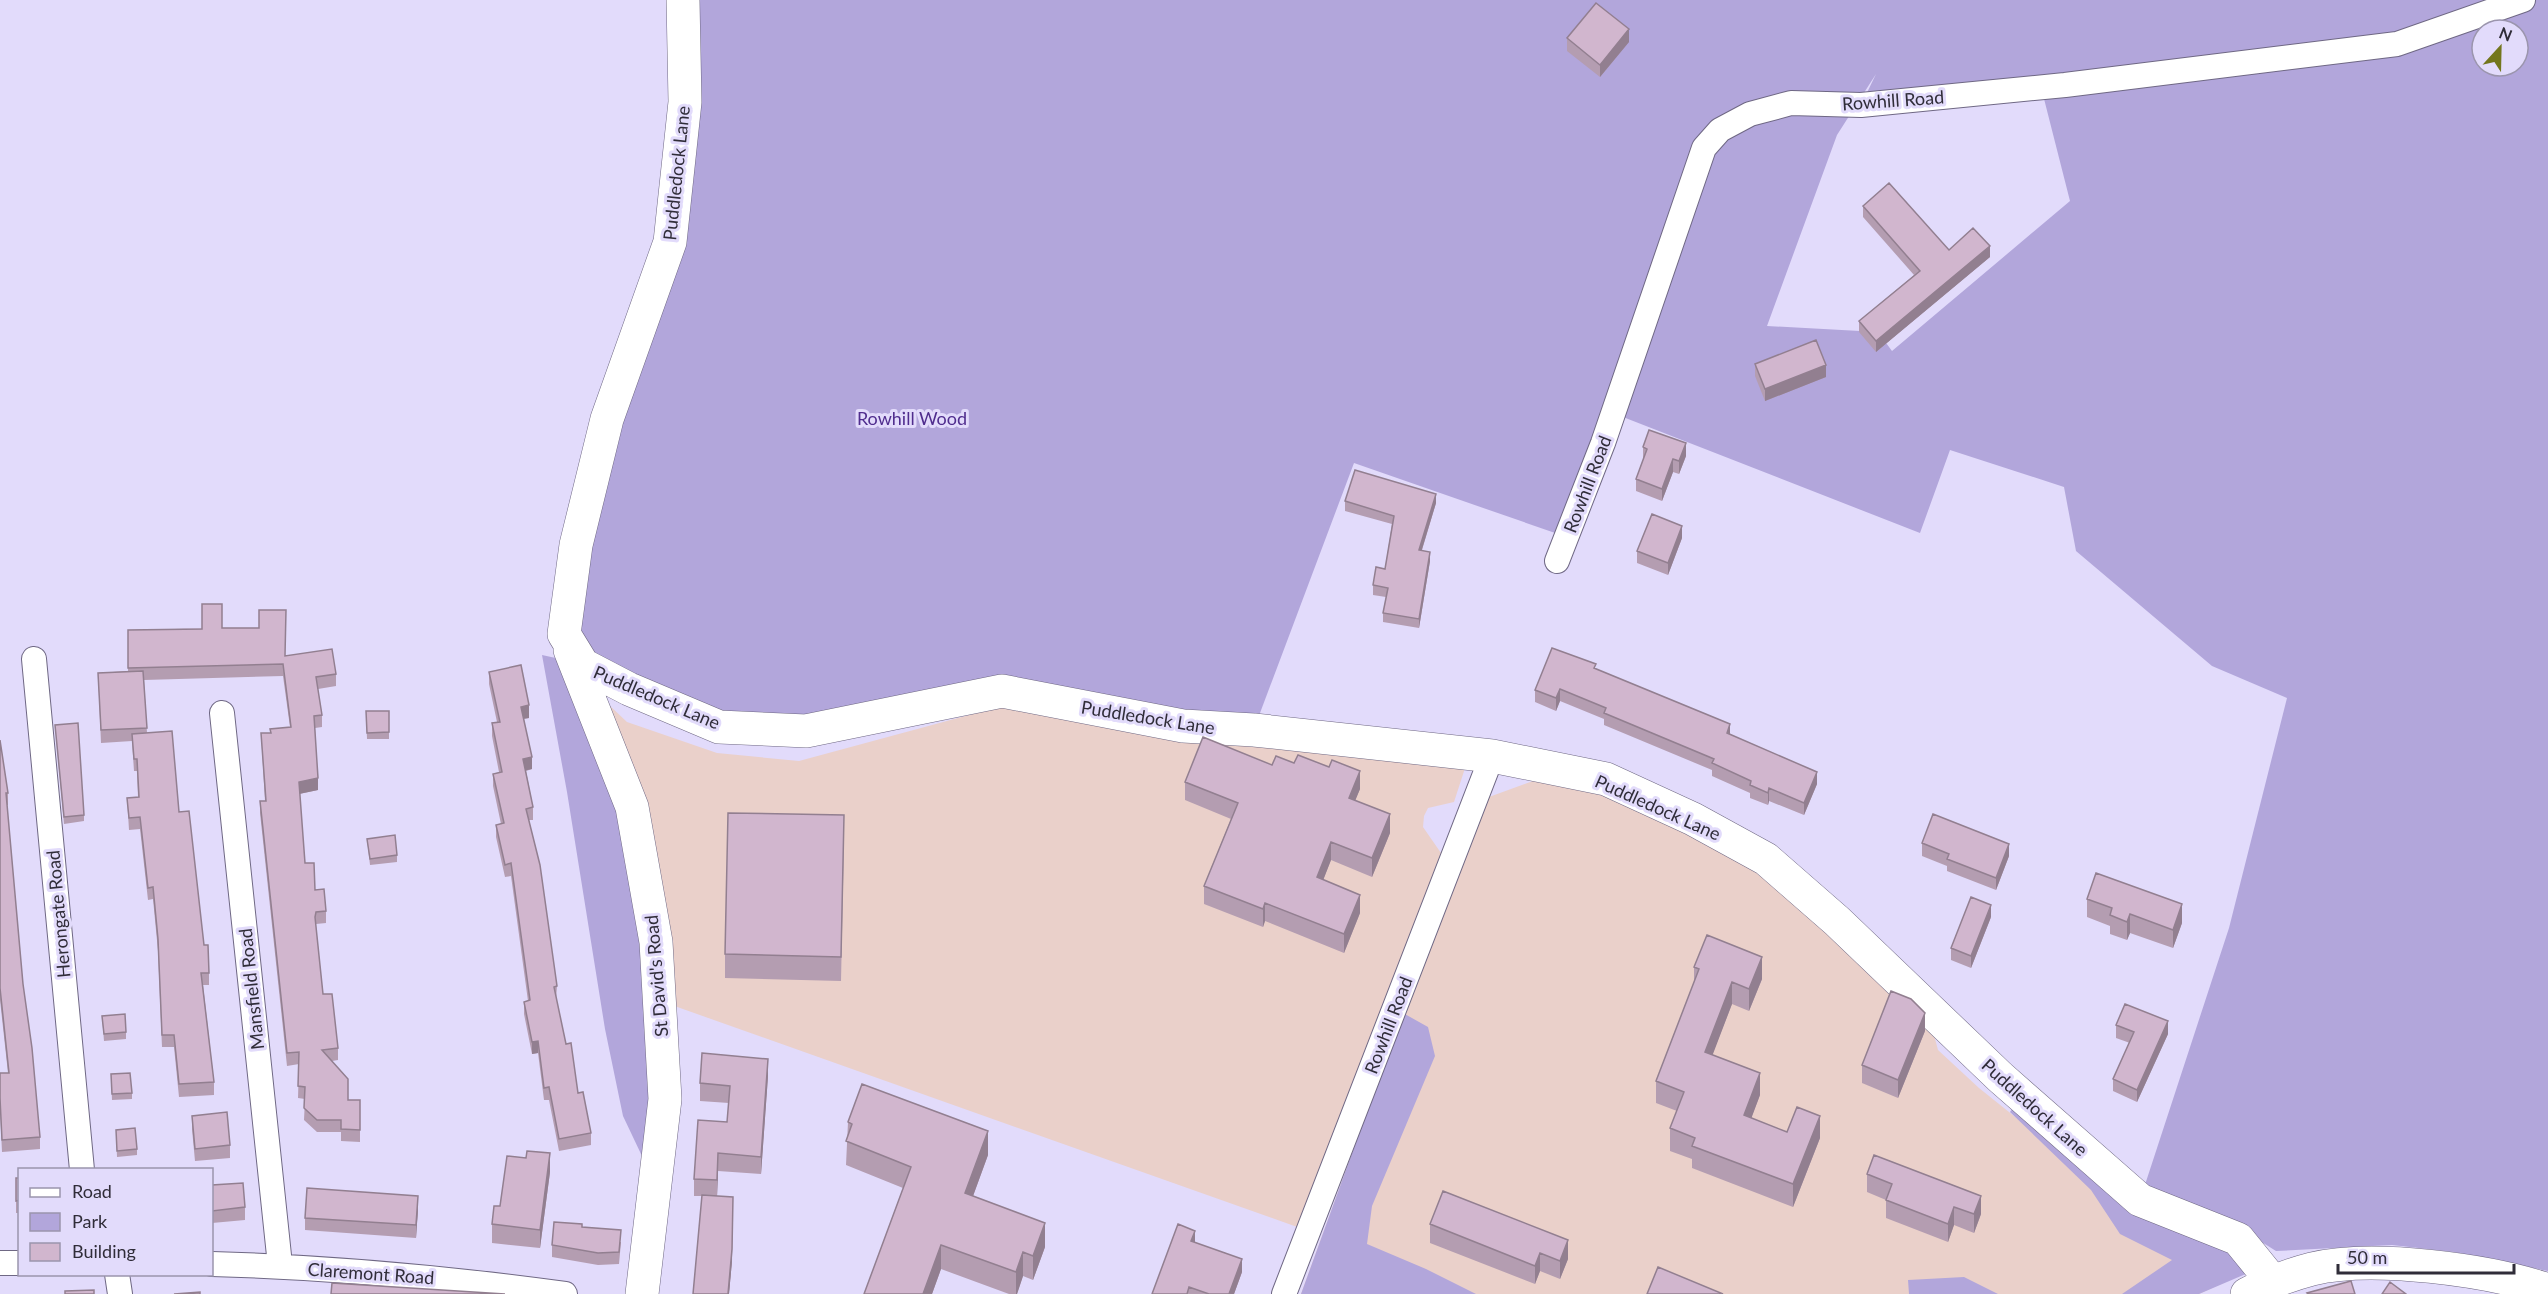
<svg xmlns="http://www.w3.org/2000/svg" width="2548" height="1294" viewBox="0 0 2548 1294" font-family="Lato,sans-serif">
	<rect width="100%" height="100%" fill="#e2dbfb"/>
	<path fill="#ead0ca" d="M589 686 627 722 717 753 799 761 1006 705 1466 765 1454 802 1428 808 1424 816 1423 827 1441 853 1300 1228 666 1003Z
		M1541 778 1601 791 1763 867 1930 1020 1938 1050 1979 1088 2223 1283 2199 1294H1301L1403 1013 1489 797Z"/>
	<path fill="#b2a6db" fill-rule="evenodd" d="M687 0H2548V1271L2454 1252 2392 1245 2276 1251 2249 1234 2140 1200 2229 928 2287 698 2212 666 2076 551 2064 487 1950 450 1920 533 1605 410 1558 534 1354 463 1254 729 1002 690 804 729 719 725 629 686 568 635 578 546 672 242ZM2482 30H2518V66H2482ZM1876 74 1861 105 2041 87 2070 201 1892 351 1878 332 1767 326 1837 135Z
		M542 655 574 662 631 808 657 1169 641 1154 623 1116 605 1029 567 792Z
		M1403 1013 1428 1027 1435 1056 1372 1206 1367 1244 1426 1269 1476 1294H1301Z
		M2018 1101 2230 1244 2255 1270 2199 1294H2122L2172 1260 2120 1234 2091 1190 2010 1112Z
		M1964 1277 1998 1294H1909L1908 1280Z"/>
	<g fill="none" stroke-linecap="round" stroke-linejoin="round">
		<g stroke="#6f6884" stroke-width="26">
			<path id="street" d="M1557 561 1603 443 1704 148 1720 130 1750 114 1791 103 1861 105 2065 85 2397 44 2523 0
				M34 659 82 1170
				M222 713 280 1265
				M0 1263H20
				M212 1264C330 1267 448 1278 565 1294
				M117 1274 120 1294
				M1284 1294 1492 756"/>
		</g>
		<g stroke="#6f6884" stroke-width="34">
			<path id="secondary" d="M683 0 685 102 670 242 607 419 576 545 564 634 583 665 629 689 719 727 806 731 1002 691 1183 726 1254 730 1492 756 1606 779 1693 819 1766 859 1837 921 2000 1077 2140 1200 2238 1239 2272 1281
				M570 650 632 807 656 942 665 1099 642 1294
				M2247 1294C2268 1283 2289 1275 2312 1269 2372 1254 2489 1270 2548 1290"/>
		</g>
		<use href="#street" stroke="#fff" stroke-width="24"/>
		<use href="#secondary" stroke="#fff" stroke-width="33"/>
	</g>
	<path fill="#b49db1" d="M1567 38 1629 42 1600 77 1567 51Z
		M1863 206 1949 250 1990 257 1876 352 1859 332V321L1914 275 1863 217Z
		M1755 364 1826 377 1765 401 1755 376Z
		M1643 447 1686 456 1679 474 1673 472 1662 501 1636 491V479L1643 460Z
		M1345 501 1436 503 1422 550 1430 561 1419 628 1383 622V613L1386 597 1373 595V585L1385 569 1392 524 1345 511Z
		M1682 538 1668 575 1637 563V551Z
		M222 628 285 656 336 674V686L318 689 322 715V727L315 728 318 790 299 794 305 863 315 890 326 911V923L316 924V926L323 994 338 1048V1060L332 1061 348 1100H360V1142L341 1141V1132H317L304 1120 305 1099 298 1098 299 1064 287 1066 260 813V801H265L261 733H270L290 727 283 676 144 680 147 733 179 812 209 973V985H203L214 1082V1095L179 1097 174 1047H162L158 951 153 899 148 900 140 829 129 830 127 798 138 797 137 771H134L132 741 101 743 98 673 128 671V630Z
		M1596 669 1730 734 1817 784 1804 815 1769 801 1768 805 1750 798V793L1712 776V770L1604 725V719L1560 701 1556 711 1535 702V690Z
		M489 672 529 718 524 719 532 769 526 771 533 807V820H529L557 986 556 999 566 1044 578 1093 591 1133V1145L559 1151 549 1100H544L538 1053 532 1054 524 1014V1002L528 1001 511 876 505 877 496 837V825L501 824 493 786V774L499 772 492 736V723L497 722 489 684Z
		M366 711H389V739H367Z
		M55 725 84 815V821L64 824Z
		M0 740 8 793V805H7L23 984 40 1137V1149L2 1152 0 1110V1073H8L0 1000Z
		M1272 765 1360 789 1355 800 1390 833 1372 877 1331 860 1323 880 1360 913 1344 953 1265 921 1263 927 1204 904V886L1231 819 1185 800V782Z
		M367 839 397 855V862L370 865Z
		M844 839 841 981 725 978V954Z
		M1922 843 2009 856 1996 890 1947 871V866L1922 856Z
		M2087 899 2182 923 2173 948 2130 933 2127 940 2110 934V926L2087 917Z
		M1991 917 1971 968 1951 960V948Z
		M1694 967 1762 979 1749 1011 1732 1004 1712 1055 1760 1095 1751 1118 1787 1132 1820 1138 1793 1207 1692 1168V1159L1670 1151V1128L1677 1111 1656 1103V1081L1694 982Z
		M102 1016 126 1032V1039L104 1041Z
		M2116 1025 2168 1034 2137 1102 2113 1091V1079L2130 1043 2116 1038Z
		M1925 1031 1898 1098 1862 1083V1065Z
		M111 1074 132 1093V1099L112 1100Z
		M768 1076 761 1174 718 1171 717 1196 732 1261 729 1294H693L702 1196H694V1179L727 1122 729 1103 700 1101V1083Z
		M192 1116 230 1145V1158L195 1161 192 1129Z
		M848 1122 988 1155 973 1196 1045 1247 1033 1280 1023 1276 1017 1294H1009L941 1269 932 1294H864L903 1188 846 1165Z
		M116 1130 137 1149V1155L117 1157Z
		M550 1172 540 1248 492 1243V1224L500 1206Z
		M1867 1174 1981 1214 1974 1233 1954 1225 1948 1242 1886 1218V1200L1867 1192Z
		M16 1178H20V1213H16Z
		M212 1185 245 1207V1220L212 1223Z
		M418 1209 416 1238 305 1230V1218Z
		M1430 1224 1568 1259 1560 1279 1540 1271 1535 1284 1430 1243Z
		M621 1242 619 1264 598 1265 552 1257V1245Z
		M1195 1242 1242 1272 1234 1294H1152Z"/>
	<path fill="#927f90" d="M1629 29V42L1600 77V65Z
		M1990 246V257L1876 352V341Z
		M1826 365V377L1765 401V389Z
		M1686 443V456L1679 474V461Z
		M1673 459V472L1662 501V489Z
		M1436 494V503L1419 559V550Z
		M1682 526V538L1668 575V563Z
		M1430 552V561L1419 628V619Z
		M1560 689V701L1556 711V698Z
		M529 705V718L521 719V707Z
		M1730 724V737L1727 733Z
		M532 757V769L523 771V759Z
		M1360 771V789L1349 816V798Z
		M1817 772V784L1804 815V803Z
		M318 778V790L299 794V782Z
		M1769 788V801L1768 805V793Z
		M1390 814V833L1372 877V858Z
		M1331 842V860L1317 896V877Z
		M2009 844V856L1996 890V878Z
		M1360 895V913L1344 953V934Z
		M1265 903V921L1263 927V909Z
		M2182 904V923L2173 948V930Z
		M1991 905V917L1971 968V956Z
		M2130 914V933L2127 940V922Z
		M1762 957V979L1749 1011V989Z
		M1732 982V1004L1705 1075V1052Z
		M1925 1013V1031L1898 1098V1080Z
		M2168 1021V1034L2137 1102V1090Z
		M538 1041V1053L532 1054V1042Z
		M768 1059V1076L761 1174V1157Z
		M1760 1073V1095L1744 1138V1115Z
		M1820 1116V1138L1793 1207V1184Z
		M988 1131V1155L965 1218V1193Z
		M550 1153V1172L540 1248V1230Z
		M718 1153V1171L717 1197V1180Z
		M418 1196V1209L416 1238V1225Z
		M1981 1196V1214L1974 1233V1214Z
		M733 1197 732 1261 729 1294H728Z
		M1954 1207V1225L1948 1242V1224Z
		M1045 1223V1247L1033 1280V1256Z
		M1195 1231V1243L1191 1241Z
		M1568 1240V1259L1560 1279V1261Z
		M941 1245V1269L932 1294H923Z
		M1023 1252V1276L1017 1294H1016V1272Z
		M1540 1253V1271L1535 1284V1266Z
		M1242 1259V1272L1234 1294H1229Z"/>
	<path fill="#d1b6ce" stroke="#927f90" stroke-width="1.5" d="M1596 3 1629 29 1600 65 1567 38Z
		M1889 183 1949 250 1973 228 1990 246 1876 341 1859 321 1920 271 1863 206Z
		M1816 340 1826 365 1765 389 1755 364Z
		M1649 430 1686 443 1679 461 1673 459 1662 489 1636 479 1647 449 1643 447Z
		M1355 470 1436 494 1419 550 1430 552 1419 619 1383 613 1388 588 1373 585 1376 567 1385 569 1394 516 1345 501Z
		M1652 514 1682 526 1668 563 1637 551Z
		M202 604H222V628H259V610H286L285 656 332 649 336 674 316 677 322 715 314 716 318 778 299 782 305 863H314L315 890 324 889 326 911 316 912 315 917 323 994H332L338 1048 322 1050 348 1079V1100H360V1130L341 1129V1120H317L304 1108 305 1087 298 1086 299 1052 287 1053 260 801H266L261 733H271L270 729 291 727 283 664 128 668V630L202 629Z
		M1552 648 1596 664 1594 668 1730 724 1727 733 1817 772 1804 803 1769 788 1768 793 1750 785 1751 781 1712 763 1714 759 1604 713 1606 708 1560 689 1556 698 1535 690Z
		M521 665 529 705 521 707 532 757 523 759 533 807 526 809 540 865 557 986 554 987 566 1044 571 1043 578 1093 583 1092 591 1133 559 1139 549 1087 544 1088 538 1041 532 1042 524 1002 530 1000 511 863 505 865 496 825 504 823 493 774 502 772 492 723 500 722 489 672Z
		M143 671 147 728 101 730 98 673Z
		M366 711H389V732L367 733Z
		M78 723 84 815 64 817 55 725Z
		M172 731 179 812 189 811 204 945H208L209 973H201L214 1082 179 1084 174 1035H162L158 939 153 887 148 888 140 817 129 818 127 798 139 797 137 759H134L132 734Z
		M1203 737 1272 765 1276 756 1294 763 1298 755 1329 767 1332 760 1360 771 1349 798 1390 814 1372 858 1331 842 1317 877 1360 895 1344 934 1265 903 1263 909 1204 886 1238 803 1185 782Z
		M0 740 8 793H6L23 984 32 1048 40 1137 2 1140 0 1098V1073H9L0 988Z
		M728 813 844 815 841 957 725 954Z
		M1933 814 2009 844 1996 878 1947 859 1949 854 1922 843Z
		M395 835 397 855 370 859 367 839Z
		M2096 873 2182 904 2173 930 2130 914 2127 922 2110 915 2112 908 2087 899Z
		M1971 897 1991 905 1971 956 1951 948Z
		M1707 935 1762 957 1749 989 1732 982 1705 1052 1760 1073 1744 1115 1787 1132 1797 1107 1820 1116 1793 1184 1692 1146 1695 1138 1670 1128 1684 1092 1656 1081 1699 969 1694 967Z
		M1891 991 1911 999 1925 1013 1898 1080 1862 1065Z
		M2125 1004 2168 1021 2137 1090 2113 1079 2134 1032 2116 1025Z
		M125 1014 126 1032 104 1034 102 1016Z
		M702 1053 768 1059 761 1157 718 1153 717 1180 694 1179 698 1120 727 1122 730 1086 700 1083Z
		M130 1073 132 1093 112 1094 111 1074Z
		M862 1084 988 1131 965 1193 1045 1223 1033 1256 1023 1252 1016 1272 941 1245 923 1294H864L911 1167 846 1141 852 1124 848 1122Z
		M227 1112 230 1145 195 1149 192 1116Z
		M135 1128 137 1149 117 1151 116 1130Z
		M527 1151 550 1153 540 1230 492 1224 494 1206H500L507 1156 526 1158Z
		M1874 1155 1981 1196 1974 1214 1954 1207 1948 1224 1886 1200 1892 1184 1867 1174Z
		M16 1178H20V1200L16 1201Z
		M243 1183 245 1207 212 1211V1185Z
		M307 1188 418 1196 416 1225 305 1218Z
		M1443 1191 1568 1240 1560 1261 1540 1253 1535 1266 1430 1224Z
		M702 1195 733 1197 732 1249 728 1294H693Z
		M554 1222 582 1224V1227L621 1230 619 1252 598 1253 552 1245Z
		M1178 1224 1195 1231 1191 1241 1242 1259 1229 1294H1209L1189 1287 1187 1294H1152Z
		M1658 1267 1723 1294H1647Z
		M2351 1281 2355 1294H2308L2307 1293Z
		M2390 1282 2406 1294H2382Z
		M332 1283 505 1294H331Z
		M94 1290V1294H65V1291Z
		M200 1292V1294H174Z"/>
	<g text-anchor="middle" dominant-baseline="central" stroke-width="6" stroke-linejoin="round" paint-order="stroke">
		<g font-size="18" fill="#302d39" stroke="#e2dbfb">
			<text transform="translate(1893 100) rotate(-4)">Rowhill Road</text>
			<text transform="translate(676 173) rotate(-84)">Puddledock Lane</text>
			<text transform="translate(1587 484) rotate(-69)">Rowhill Road</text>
			<text transform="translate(657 697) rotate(23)">Puddledock Lane</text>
			<text transform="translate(1148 717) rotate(9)">Puddledock Lane</text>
			<text transform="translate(1658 807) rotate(24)">Puddledock Lane</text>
			<text transform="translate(58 914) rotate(-95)">Herongate Road</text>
			<text transform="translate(656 976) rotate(-95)">St David's Road</text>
			<text transform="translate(251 989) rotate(-96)">Mansfield Road</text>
			<text transform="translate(1388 1025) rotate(-69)">Rowhill Road</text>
			<text transform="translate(2035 1107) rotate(42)">Puddledock Lane</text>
			<text transform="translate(371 1273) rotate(4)">Claremont Road</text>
		</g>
		<g font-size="18" fill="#502d8e" stroke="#e2dbfb">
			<text x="912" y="418">Rowhill Wood</text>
		</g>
	</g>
	<rect x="18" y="1168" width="195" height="108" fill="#e2dbfb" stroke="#9b95ad" stroke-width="1.5"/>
	<rect x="30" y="1188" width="30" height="9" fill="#ffffff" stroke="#9b95ad" stroke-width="1.5"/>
	<text x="72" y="1198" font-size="18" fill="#302d39">Road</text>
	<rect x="30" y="1213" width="30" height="18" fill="#b2a6db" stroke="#9b95ad" stroke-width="1.5"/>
	<text x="72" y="1228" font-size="18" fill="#302d39">Park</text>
	<rect x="30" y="1243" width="30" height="18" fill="#d1b6ce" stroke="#9b95ad" stroke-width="1.5"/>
	<text x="72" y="1258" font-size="18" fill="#302d39">Building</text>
	<g transform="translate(2500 48) rotate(22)"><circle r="28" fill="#e2dbfb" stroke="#9b95ad" stroke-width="1.5"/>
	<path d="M0-4.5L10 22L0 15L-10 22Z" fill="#73761d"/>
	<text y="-9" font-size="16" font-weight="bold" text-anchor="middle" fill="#302d39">N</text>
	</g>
	<path d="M2338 1264v9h176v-9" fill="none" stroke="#302d39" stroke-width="3"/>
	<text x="2347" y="1264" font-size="18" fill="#302d39" stroke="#e2dbfb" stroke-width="4.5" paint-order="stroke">50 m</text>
</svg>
